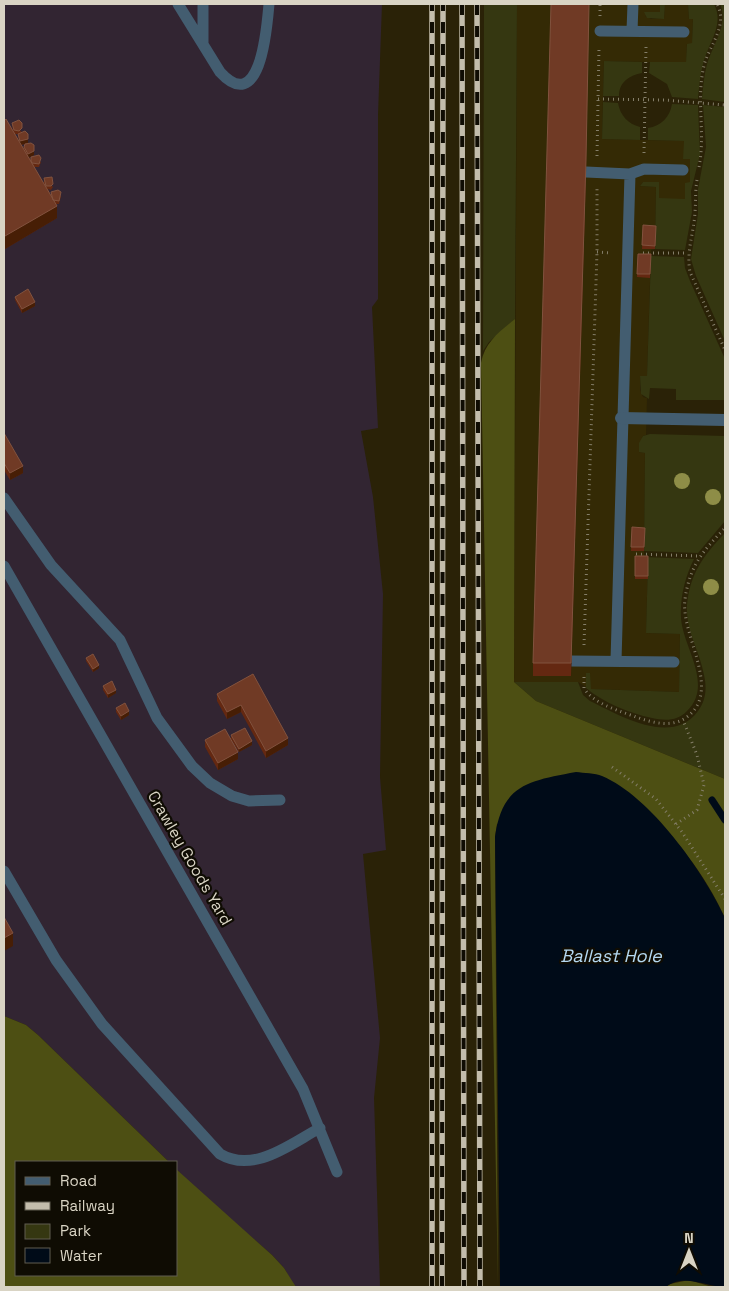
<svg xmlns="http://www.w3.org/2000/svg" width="729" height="1291" viewBox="0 0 729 1291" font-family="'Space Grotesk',sans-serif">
	<rect width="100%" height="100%" fill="#2a2207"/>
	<path fill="#342a05" d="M517 4H660V12L645 16 651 19 664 18 665 4H688L689 19H693L692 44H687L686 63 604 61 602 139 684 141 690 158V183H685V200L659 199V182H643L640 186 656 187 655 249 651 250 647 376 640 377V390L643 397 647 398 646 435 643 436 639 452 645 453 644 559 648 560 646 633 680 634 679 692 590 689 578 682H514Z"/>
	<path fill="#322532" d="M4 4H382L378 115V299L372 307 378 428 361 431 373 497 383 594 380 777 386 850 363 854 380 1038 374 1098 380 1287H295L284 1268 272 1255 196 1189 176 1169V1162H169L38 1035 26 1025 4 1016Z"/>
	<path fill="#353711" d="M484 4H517L515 319 489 342 483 351Z
		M660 4H665L664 19 647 18 644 12H660Z
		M688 4H714C725 25 708 43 703 64 700 75 699 87 698 99L672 97 667 84 649 73 650 62H686L687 44 692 43 693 19H689Z
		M720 4H725V102L702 99C703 87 704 75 707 64 713 44 729 25 720 4Z
		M604 61 642 62V73C630 75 619 82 619 96H603Z
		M603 102 618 103C620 115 628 124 640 127V140L602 139Z
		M672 104 698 105 700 154 691 191 692 212 685 250 655 249 656 187 640 186 643 182H659V198L685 199V183L690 182V159H683L684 141 648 140V128C661 126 670 117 672 104Z
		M703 105 725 107V341L696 276 691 259 698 214V189L706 147Z
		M651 256 684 257 685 268 690 281 725 359V400H676V389L650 388 649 399 641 394 640 376H647Z
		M650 434 725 436V521L698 553 644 551 645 453 639 452V443L643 436Z
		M725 533V779L536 701 514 682H578L583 695 590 701C619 715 672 747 698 711 706 700 707 688 704 675 700 652 685 629 687 605 690 573 704 555 725 533Z
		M644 557 694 559C685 577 680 597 681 618 683 648 714 684 687 711 678 721 665 721 652 718 629 713 604 703 586 688V673H590L591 689 679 692 680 634 646 633 648 560Z"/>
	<path fill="#4d4f13" d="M515 319 514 682 536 701 725 779V918C705 873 674 836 639 802L497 824 495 837 498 1287 481 363C485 342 499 332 515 319Z
		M4 1016 26 1025 38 1035 169 1162H16V1275H176V1169L272 1255 284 1268 296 1287H4Z
		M689 1280 712 1287H666L670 1284Z"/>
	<path fill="#000b18" d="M576 772C584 773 595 773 602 776 650 796 704 872 725 918V1287C706 1287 684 1273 666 1287H500L495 837C502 784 529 781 576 772Z"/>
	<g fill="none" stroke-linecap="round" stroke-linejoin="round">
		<path stroke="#000b18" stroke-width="7" d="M712 800 725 820"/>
		<path stroke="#847e69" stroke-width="3" stroke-dasharray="1 4" stroke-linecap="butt" d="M600 16V4
			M598 99 665 100 725 105
			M644 153 646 47
			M597 156 599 47
			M699 167C706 132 695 97 705 62 711 44 728 24 717 4
			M697 180C695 191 696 201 695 212 694 233 686 251 690 272L725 350
			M597 252 611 253
			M643 253H687
			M636 554 699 556
			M584 645 597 252V189
			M584 677V688C593 704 620 711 636 717 653 723 672 728 687 717 723 690 680 635 685 599 690 565 703 551 725 528
			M612 767 656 799 682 832 725 899
			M676 824 697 810 704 785 697 755 683 720"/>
		<path stroke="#435d70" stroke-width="11" d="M178 4 220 72C261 117 267 26 269 4
			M203 4V43
			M600 31 684 32
			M632 31 633 4
			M586 172 630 174 644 169 683 170
			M4 498 51 565 120 640 157 718 192 766 210 783 232 796 249 801 280 800
			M4 566 303 1089 337 1172
			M571 661 674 662
			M616 661 630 174
			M4 871 56 960 102 1024 220 1154C254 1174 290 1144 320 1128"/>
		<path stroke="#435d70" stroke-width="12" d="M621 418 725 420"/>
		<g stroke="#c3bdac" stroke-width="5.5">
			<path id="rail" d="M462 4 464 1287
				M477 4 480 1287
				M432 1287V4
				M442 1287 443 4"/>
		</g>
		<use href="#rail" stroke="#0f0c03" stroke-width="4" stroke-dasharray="11" stroke-linecap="butt"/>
	</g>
	<g fill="#8e8d47">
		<circle cx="682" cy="481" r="8"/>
		<circle cx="713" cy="497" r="8"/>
		<circle cx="711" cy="587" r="8"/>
	</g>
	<path fill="#642811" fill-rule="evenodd" d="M4 121 13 131 12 123 22 132 21 133 28 143 21 145 24 148V147L34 155 29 157 31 160 41 162 39 167H34L44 184V178L53 187 51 190 48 189 51 196V192L61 196 59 204H56L57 218 5 249 4 247ZM15 134H18L19 141Z
		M586 172 571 676H533V663Z
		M643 225 656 226 655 249H642Z
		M638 254H651L650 278 637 277Z
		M15 297 35 306 22 313 15 300Z
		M4 433 23 473 10 480 4 470Z
		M632 527 645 528 644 551H631Z
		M635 556H648V579H635Z
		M86 658 99 668 93 672 86 661Z
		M253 674 288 745 266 758 241 712 227 719 217 701V694Z
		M103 686 116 693 108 698 103 690Z
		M116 708 129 715 121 720 116 712Z
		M231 735 252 745 239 752 231 739Z
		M205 740 238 759 218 770 205 747Z"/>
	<path fill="#471e05" d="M589 4 586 172 571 676V663Z
		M28 139V143L20 145V141Z
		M34 151V155L28 158V154Z
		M57 206V218L5 249V236Z
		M35 302V306L22 313V309Z
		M23 466V473L10 480V473Z
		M99 665V668L93 672V669Z
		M116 690V693L108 698V694Z
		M241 705V712L227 719V712Z
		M129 711V715L121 720V716Z
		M288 738V745L266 758V751Z
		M252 741V745L239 752V749Z
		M238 752V759L218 770V763Z
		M13 933V946L4 951V938Z"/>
	<path fill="#703a25" stroke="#81523e" d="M551 4H589L586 159 571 663H533Z
		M6 119 57 206 5 236 4 234V121Z
		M19 120 22 123V128L19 131 14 130 12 123Z
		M25 131 28 134V139L20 141 18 134Z
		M31 143 34 145V151L28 154 24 147 25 144Z
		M39 155 41 158 39 164 32 163 31 161V157Z
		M52 177 53 184 51 186H46L44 178Z
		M58 190 61 192 59 201 53 200 51 192Z
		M643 225 656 226 655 246 642 245Z
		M638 254H651L650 274H637Z
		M28 289 35 302 22 309 15 297Z
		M4 433 23 466 10 473 4 463Z
		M632 527 645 528 644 547H631Z
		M635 556H648V576H635Z
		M93 654 99 665 93 669 86 658Z
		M253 674 288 738 266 751 241 705 227 712 217 694Z
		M112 681 116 690 108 694 103 686Z
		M125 703 129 711 121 716 116 708Z
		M245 728 252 741 239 749 231 735Z
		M225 729 238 752 218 763 205 740Z
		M4 917 13 933 4 938Z"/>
	<g text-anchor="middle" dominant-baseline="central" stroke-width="4.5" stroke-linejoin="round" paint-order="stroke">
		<g font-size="16" fill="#d9d4c4" stroke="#0f0c03">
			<text transform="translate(190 858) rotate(60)">Crawley Goods Yard</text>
		</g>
		<g font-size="18" font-style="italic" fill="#b4d8f1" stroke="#0f0c03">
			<text x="611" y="955">Ballast Hole</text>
		</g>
	</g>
	<rect width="729" height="1291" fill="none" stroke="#d9d4c4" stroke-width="10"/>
	<rect x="15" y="1161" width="162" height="115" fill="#0f0c03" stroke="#605c50"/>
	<rect x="25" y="1177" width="25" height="8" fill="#435d70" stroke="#605c50"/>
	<text x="60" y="1186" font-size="15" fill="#d9d4c4">Road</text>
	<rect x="25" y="1202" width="25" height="8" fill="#c3bdac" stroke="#605c50"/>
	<text x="60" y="1211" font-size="15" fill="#d9d4c4">Railway</text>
	<rect x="25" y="1224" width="25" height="15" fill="#353711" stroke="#605c50"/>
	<text x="60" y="1236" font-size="15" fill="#d9d4c4">Park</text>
	<rect x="25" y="1248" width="25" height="15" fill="#000b18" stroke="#605c50"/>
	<text x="60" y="1261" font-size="15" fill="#d9d4c4">Water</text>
	<g transform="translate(689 1251)" stroke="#0f0c03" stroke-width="4" paint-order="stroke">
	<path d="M0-4L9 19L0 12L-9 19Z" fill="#d9d4c4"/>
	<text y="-8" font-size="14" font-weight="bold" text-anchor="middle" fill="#d9d4c4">N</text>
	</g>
</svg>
